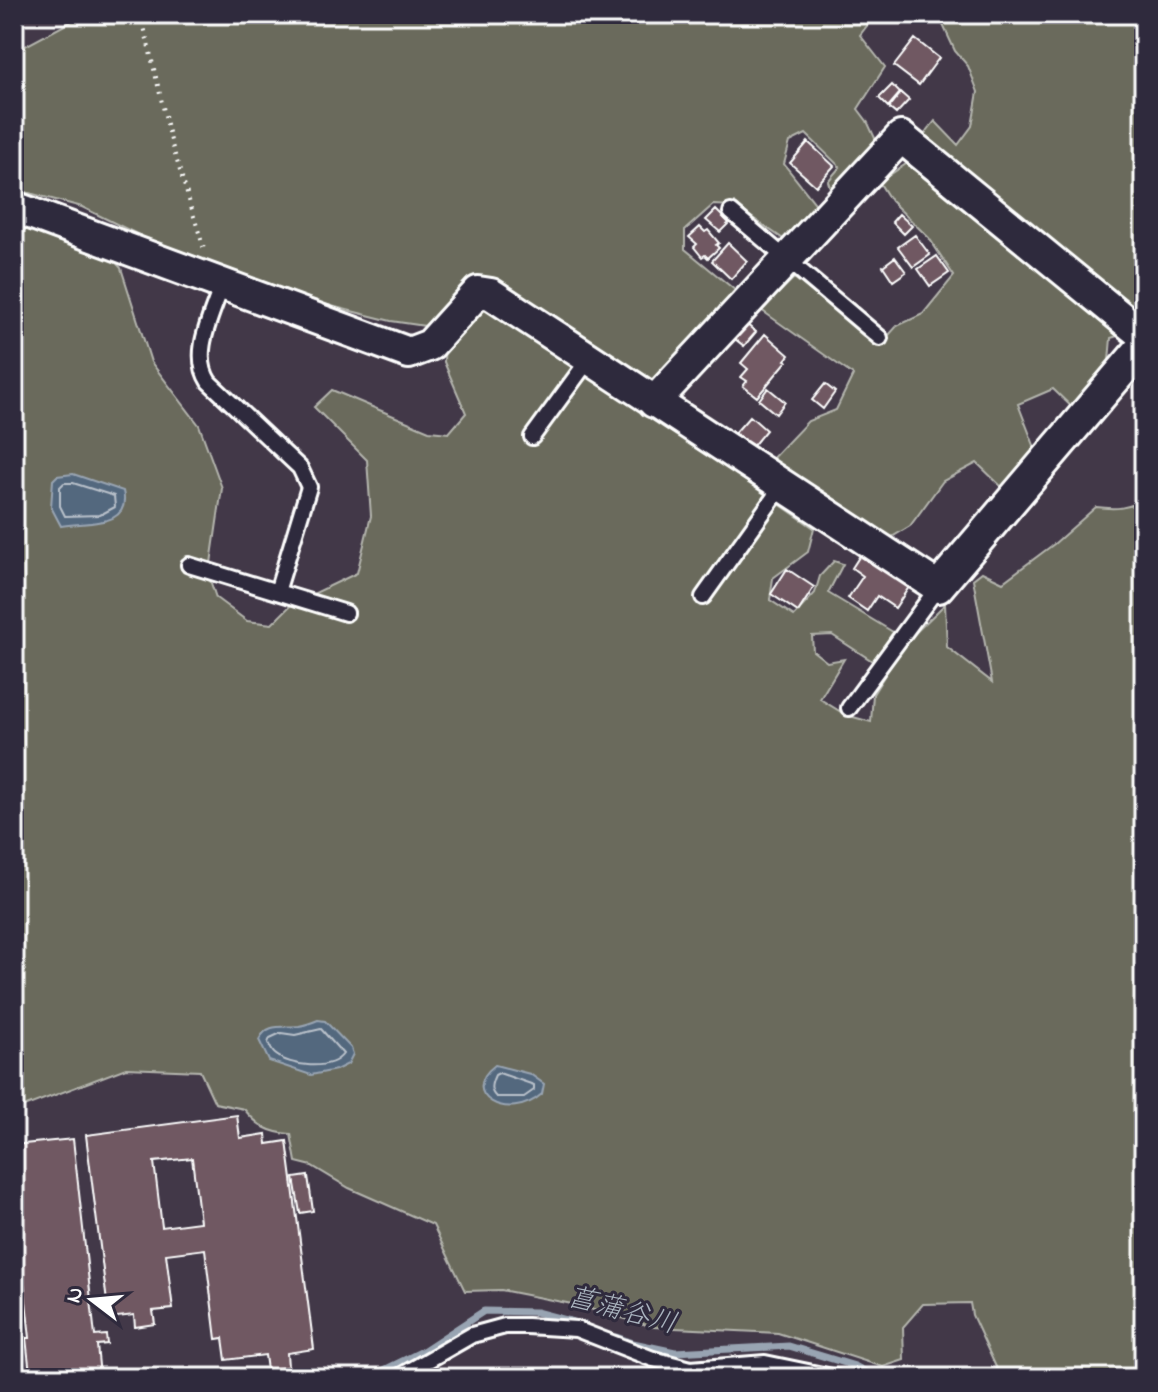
<svg xmlns="http://www.w3.org/2000/svg" width="1158" height="1392" viewBox="0 0 1158 1392" font-family="'Indie Flower','Klee One',sans-serif">
	<rect width="100%" height="100%" fill="#423848"/>
	<filter id="ink" filterUnits="userSpaceOnUse"><feTurbulence type="fractalNoise" baseFrequency=".0125" numOctaves="2"/><feDisplacementMap in="SourceGraphic" scale="16" xChannelSelector="R" yChannelSelector="G"/><feConvolveMatrix kernelMatrix="1 2 1 2 8 2 1 2 1" color-interpolation-filters="sRGB"/></filter>
	<g filter="url(#ink)">
		<path fill="#6a6b5c" stroke="#b4b5ae" stroke-width="2" d="M129 14H876L860 35 885 67 858 109 867 121 881 151 834 201 828 181 840 167 806 134 790 142 784 164 821 211 789 243 735 206 713 205 685 230V249L736 291 768 261 637 406 814 528 808 552 773 578 770 600 794 616 815 593 820 576 834 561 843 564 828 593 893 632 874 662 832 635 812 636 813 651 827 662 844 659 820 699 846 715 871 722 873 694 904 644 945 604 947 647 992 682 973 579 982 572 1003 582 1054 544 1096 507C1112 509 1132 510 1144 497V1367L1091 1375 1086 1378H1001L972 1315 970 1303 923 1304 903 1327 904 1360 883 1367 778 1333 654 1327 572 1304 501 1290 465 1291 433 1225 349 1188 312 1166 296 1162 291 1134C269 1133 258 1126 244 1109L215 1103 200 1071 126 1068 18 1109 14 1113V224L108 254 121 268 151 362 199 425 222 488 209 577 216 598 247 621 272 624 292 604 357 573 371 516 367 460 314 407 332 390 429 431 449 433 466 413 444 362 445 334 425 326 391 321 275 292 149 240 82 207 14 189V52L72 21H126Z
			M938 14 1144 15V328L1111 338 1108 372 1077 412 1053 389 1018 404 1037 453 1005 490 977 463 943 481 910 526 882 543 766 465 808 421 836 410 853 375 761 310 794 278 880 345 897 326 923 314 954 276 929 238 891 201 879 182 909 162 920 140 935 121 958 145 972 126 978 92 968 66 955 51Z"/>
		<path fill="#53677e" stroke="#98a4b2" stroke-width="2" d="M73 474 123 491C132 529 85 521 61 526L51 507 53 480 57 476Z
			M318 1020 325 1021 351 1048 353 1054 348 1064 336 1070 311 1075 269 1061 259 1040C267 1022 283 1028 299 1026 305 1025 311 1023 318 1020Z
			M495 1065 530 1074 544 1084 542 1094C508 1124 457 1094 495 1065Z"/>
		<g fill="none" stroke-linecap="round" stroke-linejoin="round">
			<path stroke="#bac2cb" stroke-width="2" d="M64 483H73L114 496 115 507 100 515 65 516 60 506V487Z
				M321 1029 343 1054C331 1071 290 1067 275 1054 272 1052 270 1046 268 1043L270 1038 281 1033 295 1035Z
				M499 1073 534 1085V1090L524 1097H496C489 1090 491 1084 495 1075Z"/>
			<path stroke="#98a4b2" stroke-width="7" d="M616 1337 633 1343 675 1352 789 1346 855 1366 877 1378
				M368 1378 423 1351 484 1311 536 1312 585 1325"/>
		</g>
		<path fill="#6f5862" stroke="#fff" stroke-width="2" fill-rule="evenodd" d="M915 39 939 58 919 85 894 66Z
			M892 85 900 93 888 107 879 98Z
			M901 93 909 100 896 114 889 108Z
			M808 142 834 166 816 186 790 163Z
			M716 210 729 223 720 232 706 220Z
			M899 214 912 226 904 234 892 222Z
			M700 227 705 232 708 230 719 243 716 245 719 248 708 258 705 255 702 257 694 247 697 244 689 237Z
			M915 235 930 255 913 267 898 247Z
			M728 243 747 261 731 279 712 261Z
			M937 256 949 273 930 286 918 269Z
			M895 257 906 272 893 281 883 266Z
			M742 321 756 332 744 346 730 335Z
			M765 334 789 355 785 360 787 361 757 397 743 386 747 381 741 377 748 369 741 363Z
			M825 384 835 392 823 409 812 400Z
			M768 388 785 402 776 414 759 400Z
			M750 416 766 430 752 447 735 433Z
			M861 554 909 587 895 608 877 596 867 611 848 598 863 576 852 568Z
			M787 569 814 587 798 612 771 594Z
			M237 1115 240 1138 266 1134 267 1144 287 1141 314 1349 287 1353 288 1367 267 1370 265 1355 226 1360 223 1338 216 1339 205 1249 166 1254 173 1309 153 1311 155 1324 135 1327 134 1315 109 1318 86 1135ZM192 1158 200 1222 162 1227 154 1162Z
			M73 1139 95 1336 106 1335 107 1344 97 1345 100 1376 36 1378V1372L30 1373 26 1338H30L14 1191V1145Z
			M308 1176 313 1211 300 1213 294 1178Z"/>
		<g fill="none" stroke-linecap="round" stroke-linejoin="round">
			<g stroke="#fff" stroke-width="20">
				<path id="lane" d="M731 212 880 338
					M222 284C213 314 190 353 209 382L300 468 309 487 277 592
					M532 437 589 359
					M189 565 346 613
					M703 597 782 486
					M849 708 938 587
					M397 1378 472 1335 505 1326H527L576 1329 653 1359 691 1369 765 1363 837 1378"/>
			</g>
			<g stroke="#fff" stroke-width="36">
				<path id="street" d="M14 207 409 353 430 345 478 292 491 294 938 587 1144 345
					M654 402 901 137 1144 336"/>
			</g>
			<path stroke="#fff" stroke-width="4" stroke-dasharray="2 6" stroke-linecap="butt" d="M141 14 172 145 204 249"/>
			<use href="#lane" stroke="#2f2a3d" stroke-width="14"/>
			<use href="#street" stroke="#2f2a3d" stroke-width="30"/>
		</g>
	</g>
	<g text-anchor="middle" dominant-baseline="central" stroke-width="6" stroke-linejoin="round" paint-order="stroke">
		<g font-size="28" font-style="italic" fill="#a9b3be" stroke="#2f2a3d">
			<text transform="translate(622 1312) rotate(15)">菖蒲谷川</text>
		</g>
	</g>
	<rect width="1158" height="1392" fill="none" stroke="#2f2a3d" stroke-width="48"/>
	<rect x="24" y="24" width="1110" height="1344" fill="none" stroke="#fff" stroke-width="3" filter="url(#ink)"/>
	<g transform="translate(92 1300) rotate(286)" stroke="#2f2a3d" stroke-width="6" paint-order="stroke">
	<path d="M0-6L14 30L0 20L-14 30Z" fill="#ffffff"/>
	<text y="-12" font-size="22" font-weight="bold" text-anchor="middle" fill="#ffffff">N</text>
	</g>
</svg>
